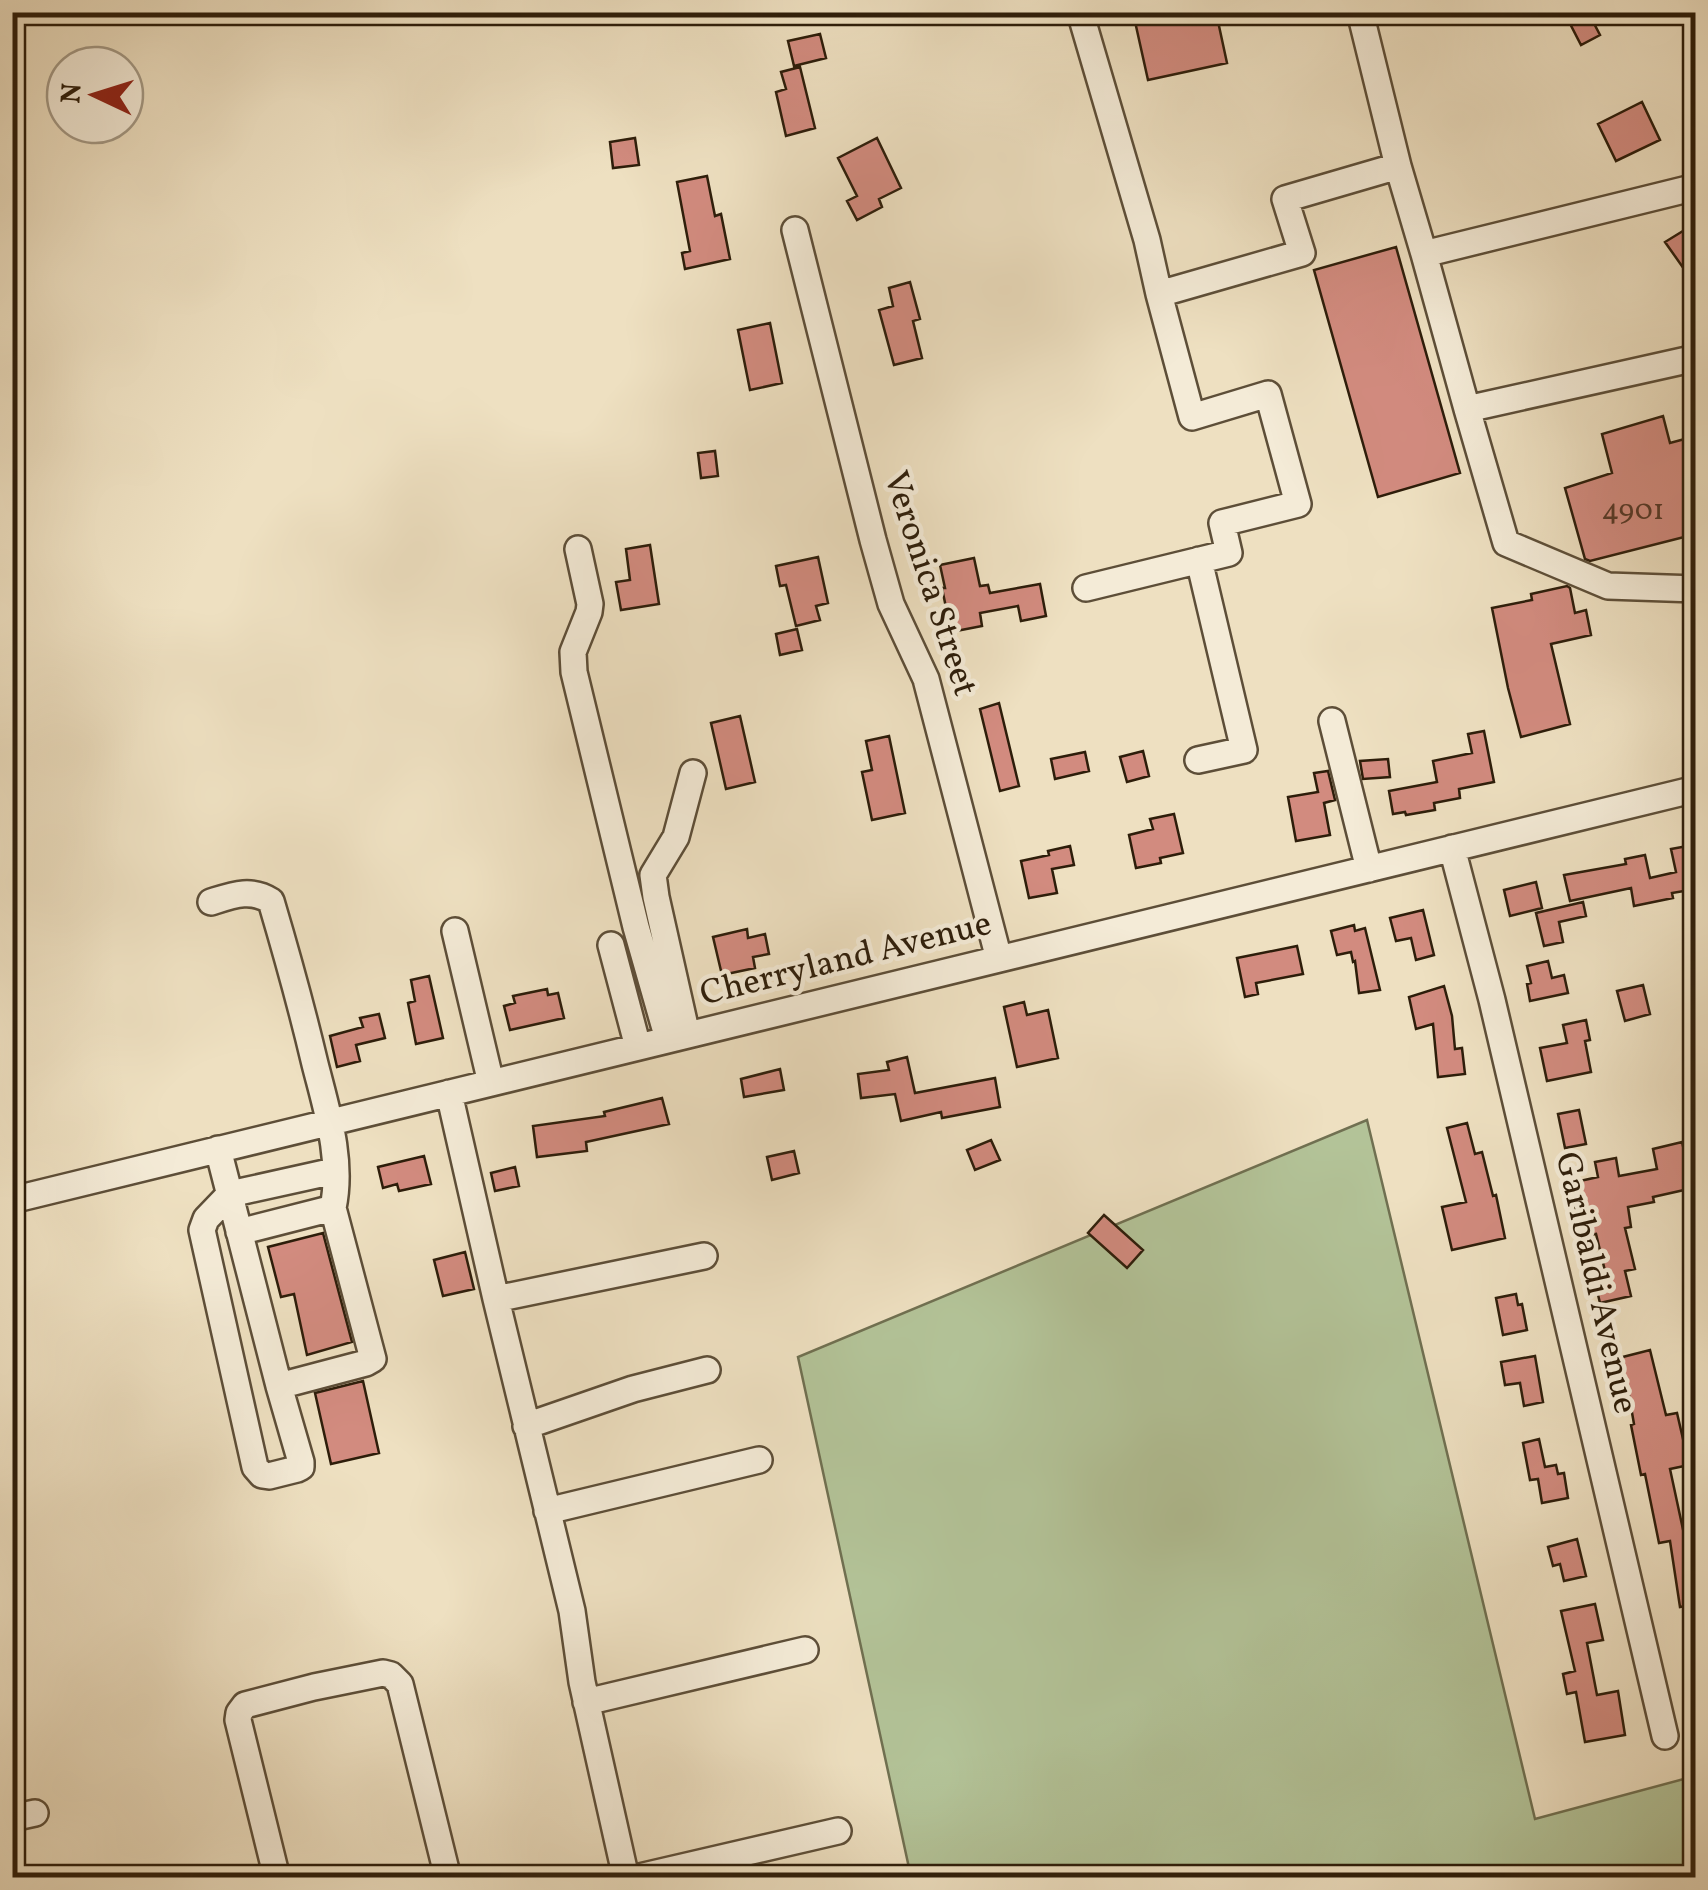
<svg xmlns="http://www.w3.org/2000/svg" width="1708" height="1890" viewBox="0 0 1708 1890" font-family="Vollkorn,serif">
	<rect width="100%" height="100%" fill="#eee0c1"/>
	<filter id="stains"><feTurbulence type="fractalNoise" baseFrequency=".002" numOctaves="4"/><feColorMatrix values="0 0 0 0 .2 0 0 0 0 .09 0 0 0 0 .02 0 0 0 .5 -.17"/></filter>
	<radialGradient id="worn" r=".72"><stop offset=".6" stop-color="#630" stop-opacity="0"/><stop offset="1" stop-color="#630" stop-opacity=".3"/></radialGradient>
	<path fill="#b3c398" stroke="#707051" stroke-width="2.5" d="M1367 1120 1535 1819 1695 1776V1877H911L798 1357Z"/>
	<path fill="#d28b7f" stroke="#2d1d0a" stroke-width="2.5" d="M1155 12H1216L1227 63 1148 80 1134 17Z
		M1564 12H1588L1600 35 1581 45Z
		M820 34 826 58 794 66 788 41Z
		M800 67 815 128 786 136 776 92 786 89 781 72Z
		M1642 102 1660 140 1616 161 1598 124Z
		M635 138 639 165 613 168 610 142Z
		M877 138 901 188 879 199 882 207 857 220 847 201 857 196 838 158Z
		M707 176 715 216 721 214 730 259 685 269 682 253 690 251 677 182Z
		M1696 223V286L1665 242Z
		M1396 247 1460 473 1378 497 1314 270Z
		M910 282 920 319 913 321 922 358 894 365 879 310 893 306 889 288Z
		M770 323 782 383 750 390 738 330Z
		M1663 416 1670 443 1696 436V534L1590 561 1585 559 1565 488 1612 473 1602 434Z
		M715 451 718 476 701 478 698 453Z
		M650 545 659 604 621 610 616 582 630 580 626 549Z
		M818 557 828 603 816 606 820 620 796 626 786 585 780 586 776 566Z
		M974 558 980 586 988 585 990 593 1040 584 1046 616 1021 621 1018 606 980 613 982 626 951 632 942 588H945L940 565Z
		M1567 586 1570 588 1575 613 1586 610 1591 635 1551 644 1570 724 1521 737 1508 688 1492 608 1532 600 1531 594Z
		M797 629 802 650 780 655 776 634Z
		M999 703 1019 786 1000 791 980 709Z
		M740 716 755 782 726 789 711 723Z
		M1484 731 1494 782 1459 789 1460 798 1434 803 1435 810 1406 815 1405 812 1393 814 1389 791 1437 782 1433 761 1472 753 1468 734Z
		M889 736 905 813 872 820 862 772 872 770 866 741Z
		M1143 751 1149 776 1127 782 1120 757Z
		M1085 752 1089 771 1055 779 1051 759Z
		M1388 759 1390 777 1363 779 1360 761Z
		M1328 771 1335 800 1324 803 1330 835 1296 841 1288 797 1318 792 1314 773Z
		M1174 814 1183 853 1160 858 1161 863 1136 868 1129 835 1153 829 1150 819Z
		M1693 845 1696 889 1672 893 1673 898 1634 906 1631 888 1570 901 1564 875 1626 864 1625 859 1645 855 1650 878 1676 872 1671 849Z
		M1070 846 1074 865 1052 869 1057 893 1029 898 1021 861 1049 855 1048 851Z
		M1536 882 1542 908 1510 916 1504 890Z
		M1583 902 1586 916 1559 922 1563 942 1544 946 1536 913Z
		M1423 910 1434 955 1416 960 1411 938 1396 941 1390 918Z
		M1354 925 1355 931 1365 928 1380 990 1359 993 1355 961 1353 962 1351 952 1337 955 1331 931Z
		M747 929 748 938 765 934 769 954 753 957 755 968 722 975 713 937Z
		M1297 946 1303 974 1256 983 1258 994 1245 997 1237 958Z
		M1548 961 1552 978 1564 975 1568 993 1530 1001 1527 984 1531 983 1527 966Z
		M429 976 443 1038 416 1044 408 1003 415 1001 411 980Z
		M1643 985 1650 1014 1625 1021 1617 991Z
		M1444 986 1452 1016 1455 1049 1462 1048 1465 1074 1438 1077 1433 1024 1416 1029 1409 997Z
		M547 989 548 995 558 993 564 1018 510 1030 504 1006 515 1003 513 996Z
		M1024 1002 1027 1015 1048 1010 1058 1058 1017 1067 1004 1007Z
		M379 1014 385 1038 356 1045 360 1061 337 1067 330 1036 363 1027 360 1018Z
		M1586 1020 1590 1040 1585 1041 1591 1072 1547 1081 1540 1048 1567 1043 1563 1025Z
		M907 1057 915 1093 995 1078 1000 1107 942 1118 941 1112 901 1121 895 1094 861 1098 858 1074 889 1070 887 1062Z
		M780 1069 784 1090 744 1097 741 1079Z
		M662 1098 669 1124 586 1142 587 1151 537 1157 533 1126 605 1116 604 1112Z
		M1579 1110 1586 1144 1565 1148 1558 1114Z
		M1467 1123 1475 1154 1482 1152 1493 1196 1496 1195 1505 1238 1452 1250 1442 1207 1466 1202 1447 1128Z
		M991 1140 1000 1160 975 1170 967 1150Z
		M1682 1142 1693 1188 1653 1197 1654 1202 1628 1207 1631 1227 1625 1228 1635 1269 1625 1271 1631 1296 1600 1303 1594 1278 1606 1275 1596 1234 1581 1236 1571 1183 1598 1177 1595 1162 1616 1158 1619 1176 1657 1169 1653 1149Z
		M794 1151 799 1173 772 1180 767 1157Z
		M424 1156 431 1184 399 1191 397 1184 383 1188 378 1167Z
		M515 1167 519 1186 495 1191 491 1173Z
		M1104 1215 1143 1250 1127 1268 1088 1233Z
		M323 1233 352 1342 307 1355 294 1294 281 1297 268 1247Z
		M465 1252 474 1289 443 1296 434 1260Z
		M1516 1294 1518 1305 1522 1304 1527 1330 1503 1335 1496 1298Z
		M1650 1350 1666 1415 1677 1413 1689 1465 1670 1469 1690 1562H1696V1604L1680 1607 1670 1541 1659 1543 1645 1474 1641 1475 1631 1425 1634 1424 1628 1390 1619 1392 1611 1360Z
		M1535 1356 1543 1402 1524 1406 1520 1383 1505 1385 1501 1362Z
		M363 1381 379 1453 331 1464 315 1393Z
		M1539 1439 1545 1467 1556 1465 1558 1474 1564 1473 1568 1498 1542 1503 1538 1479 1530 1480 1523 1443Z
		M1577 1539 1586 1576 1564 1581 1560 1564 1553 1566 1548 1547Z
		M1595 1604 1603 1640 1587 1643 1597 1695 1618 1691 1625 1735 1585 1742 1576 1692 1567 1694 1563 1674 1575 1671 1561 1611Z"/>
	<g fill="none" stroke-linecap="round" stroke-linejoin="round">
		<g stroke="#5d4e38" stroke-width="30">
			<path id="minor" d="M1080 12 1147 240 1159 294
				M1360 12 1398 166
				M1696 187 1424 254 1467 409 1696 358
				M795 230 873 540 891 604 926 679 999 959
				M1467 409 1506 543 1608 586 1696 589
				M578 549 590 604 589 612 573 652 574 672 636 927 668 1039
				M1086 588 1229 553 1222 523 1298 504 1268 394 1192 417 1159 294 1302 253 1285 199 1398 166 1424 254
				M1332 721 1369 869
				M1198 760 1244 750 1199 560
				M1452 848 1492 1000 1665 1736
				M211 902C233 895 251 888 271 901 287 955 302 1009 315 1064 327 1111 343 1160 333 1208L373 1359 366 1363 279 1386
				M455 931 491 1083
				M611 945 638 1047
				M687 1035 656 897 653 875 676 837 693 773
				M449 1093 496 1299 572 1611 582 1682 626 1878
				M218 1149 279 1386 301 1462V1467L297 1469 269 1476 262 1475 255 1467 202 1230 206 1219 230 1194 334 1171
				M12 1200 1696 789
				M239 1232 333 1208
				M496 1299 704 1256
				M526 1426 633 1389 707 1370
				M547 1511 759 1460
				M586 1702 805 1650
				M12 1818 35 1813
				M277 1878 238 1720 239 1713 245 1705 314 1687 383 1673 391 1675 400 1684 448 1878
				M635 1878 838 1831"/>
		</g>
		<use href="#minor" stroke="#f4ebd7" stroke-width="25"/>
	</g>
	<g text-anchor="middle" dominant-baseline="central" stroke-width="9" stroke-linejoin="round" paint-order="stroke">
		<g font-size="30" fill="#563827">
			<text x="1633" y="511">4901</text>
		</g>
		<g font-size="35" fill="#2d1d0a" stroke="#f4ebd7">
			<text transform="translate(929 584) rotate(72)">Veronica Street</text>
			<text transform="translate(846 960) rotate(-14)">Cherryland Avenue</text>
			<text transform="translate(1595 1283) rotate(77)">Garibaldi Avenue</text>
		</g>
	</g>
	<rect width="1708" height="1890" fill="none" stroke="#eee0c1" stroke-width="50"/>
	<rect x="15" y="15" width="1678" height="1860" fill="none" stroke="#2d1d0a" stroke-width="5"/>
	<rect x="25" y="25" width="1658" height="1840" fill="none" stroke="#2d1d0a" stroke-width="2.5"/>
	<g transform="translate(95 95) rotate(274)"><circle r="48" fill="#f4ebd7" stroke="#a49985" stroke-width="2.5"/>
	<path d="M0-8L18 38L0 25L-18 38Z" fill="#8f2418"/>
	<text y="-15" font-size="28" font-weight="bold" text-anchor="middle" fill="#2d1d0a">N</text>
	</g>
	<rect width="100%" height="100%" filter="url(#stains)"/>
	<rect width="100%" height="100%" fill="url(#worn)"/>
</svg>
